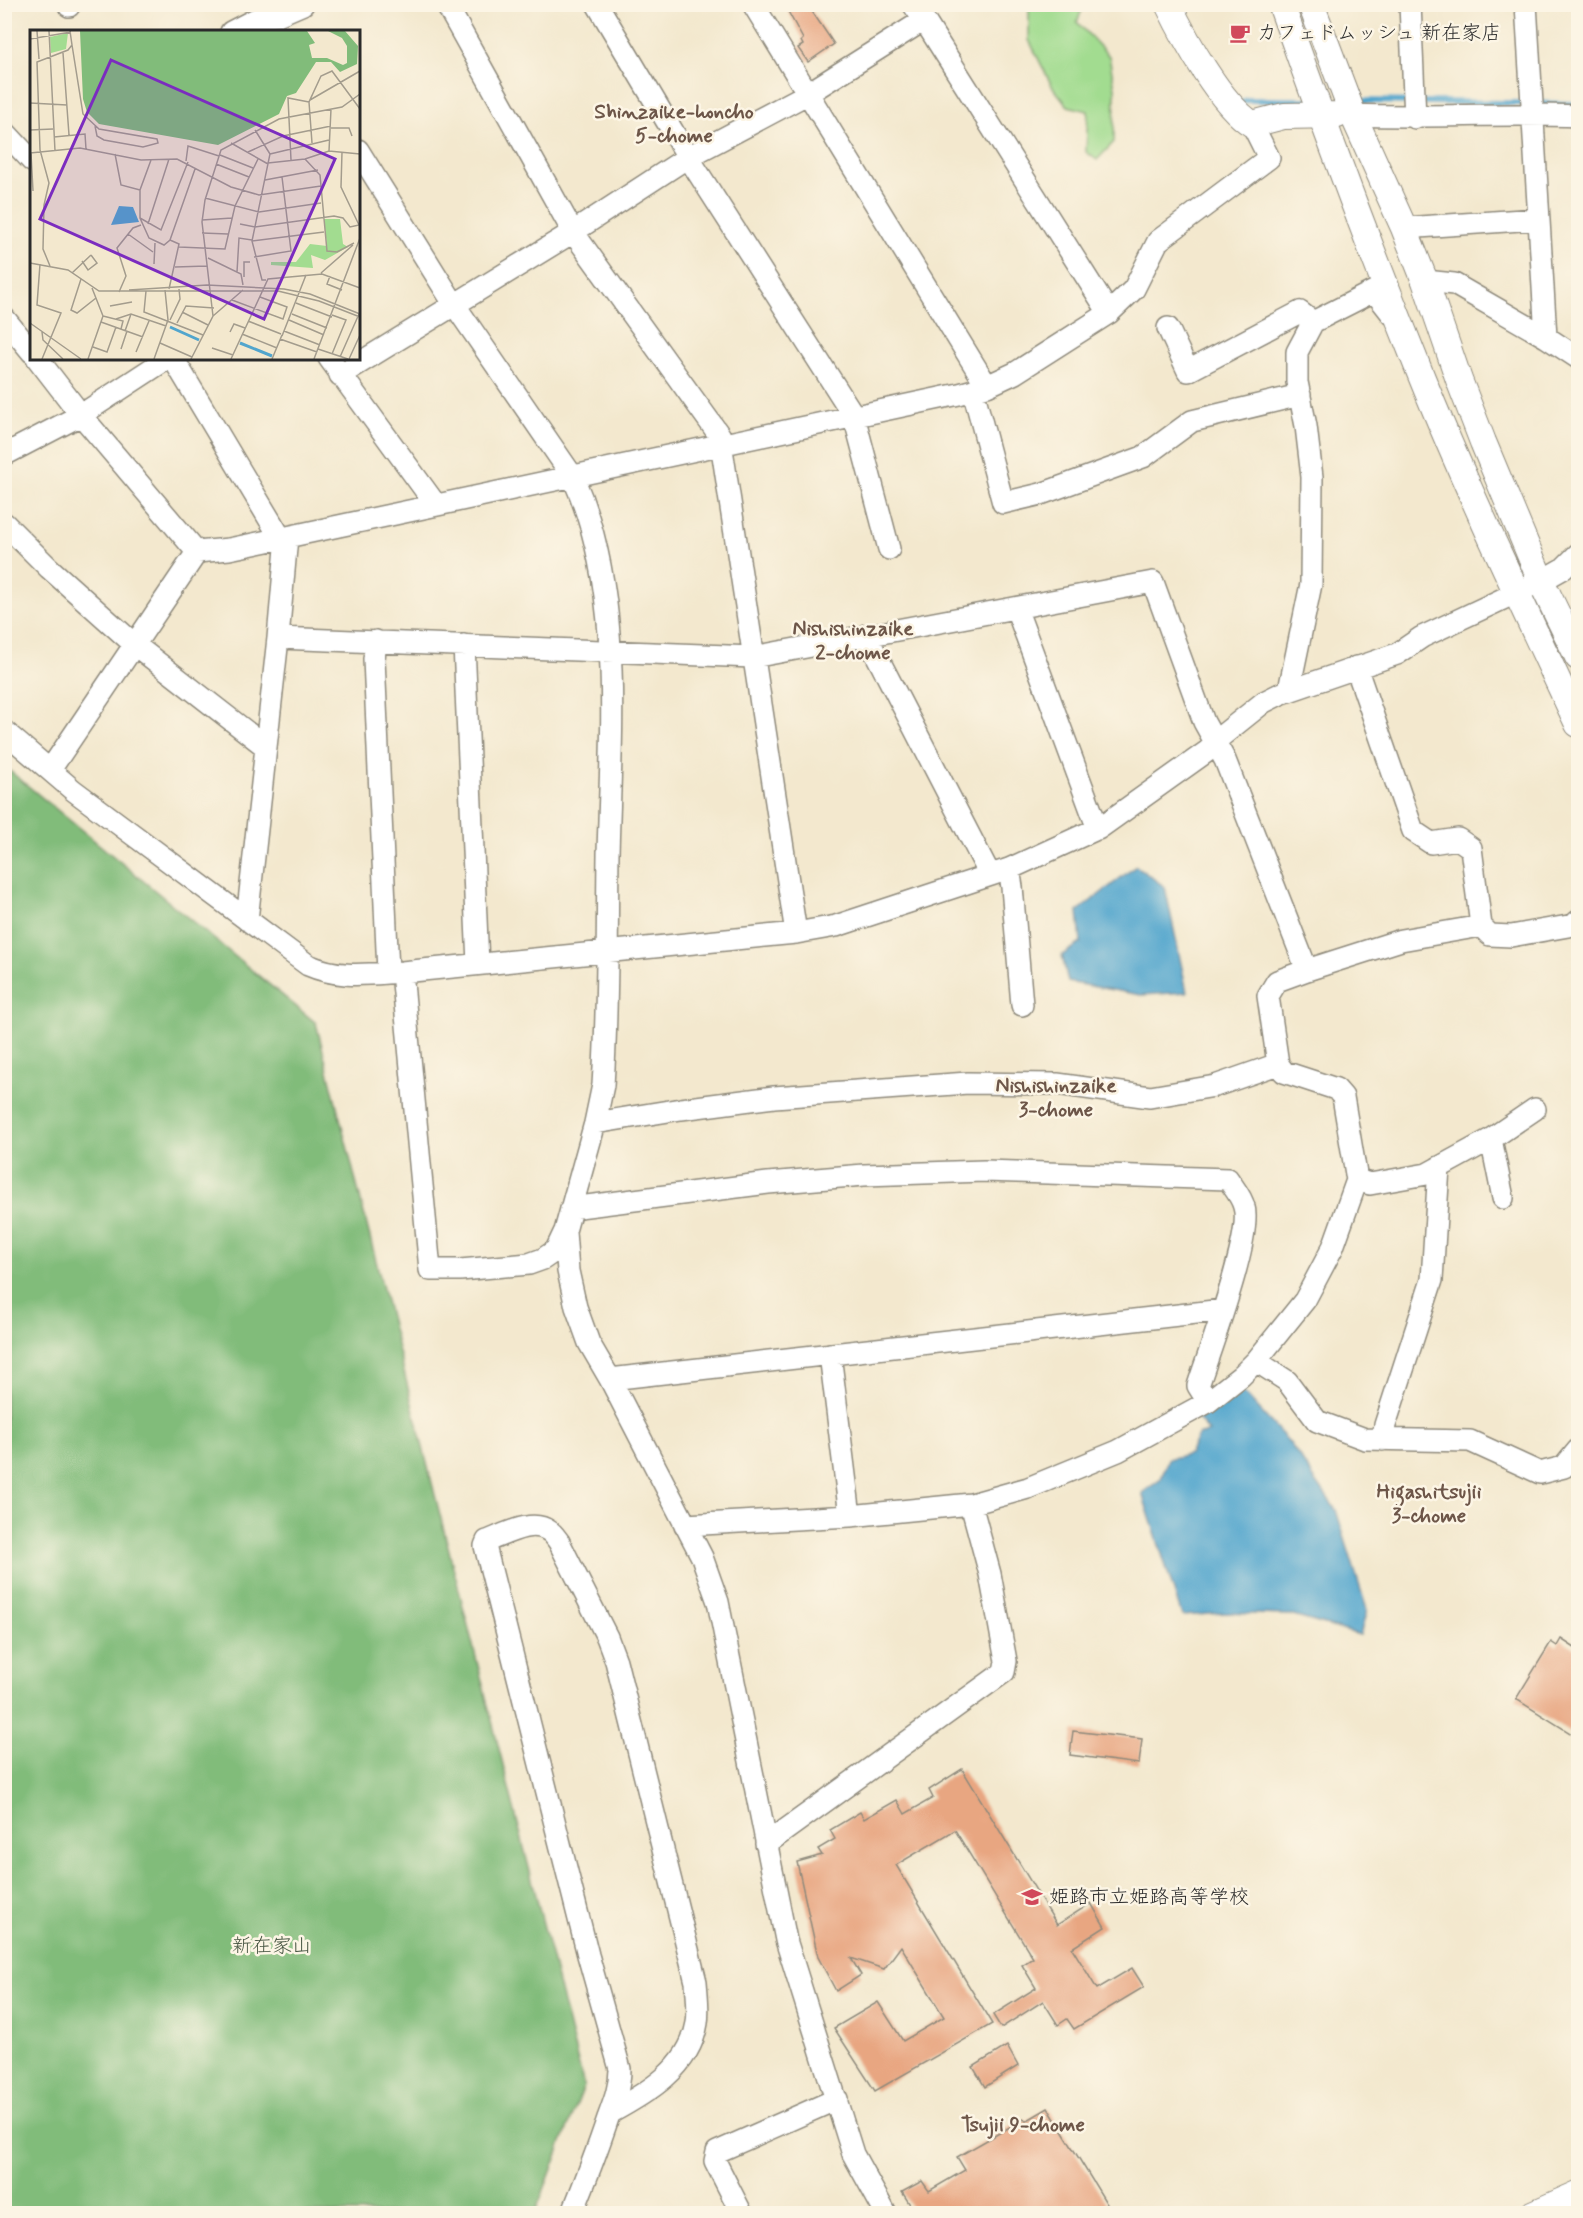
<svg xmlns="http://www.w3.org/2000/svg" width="1583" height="2218" viewBox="0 0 1583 2218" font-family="Mynerve,'Klee One',sans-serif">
	<rect width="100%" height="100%" fill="#fcf5e5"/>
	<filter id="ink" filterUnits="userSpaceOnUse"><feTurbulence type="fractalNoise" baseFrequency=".0167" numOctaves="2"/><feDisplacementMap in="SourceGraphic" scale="12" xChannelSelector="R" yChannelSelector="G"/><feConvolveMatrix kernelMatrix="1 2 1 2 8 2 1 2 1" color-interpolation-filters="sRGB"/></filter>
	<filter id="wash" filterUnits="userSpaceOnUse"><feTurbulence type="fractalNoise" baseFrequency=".008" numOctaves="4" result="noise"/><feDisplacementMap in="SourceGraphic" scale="24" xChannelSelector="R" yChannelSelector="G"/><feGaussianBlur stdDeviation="1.35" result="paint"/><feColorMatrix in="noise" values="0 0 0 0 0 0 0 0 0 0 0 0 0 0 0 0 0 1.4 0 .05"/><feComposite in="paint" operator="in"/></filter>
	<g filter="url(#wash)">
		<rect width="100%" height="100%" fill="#f3e8ce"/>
		<path fill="#a2dc90" stroke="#66845e" stroke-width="1.5" d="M1029 5H1084L1077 22 1109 56 1115 88 1114 142 1097 160 1086 152 1088 111 1068 106 1052 86 1029 40Z"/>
		<path fill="#81bc7a" stroke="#567452" stroke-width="1.5" d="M5 767 316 1023 584 2086 535 2213H5Z"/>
		<path fill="#51a5cd" stroke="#3e687c" stroke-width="1.5" d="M1136 866 1165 887 1187 992 1141 995 1068 982 1062 955 1081 943 1078 911Z
			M1242 1391 1289 1442 1336 1510 1367 1610 1360 1635 1290 1615 1223 1613 1182 1616 1142 1493 1161 1479 1168 1459 1189 1454 1198 1435 1209 1432 1198 1419Z"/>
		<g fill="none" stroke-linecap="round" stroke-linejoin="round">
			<path stroke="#51a5cd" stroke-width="6" d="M1353 101 1578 104
				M1242 102 1247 100H1310"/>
		</g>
		<g id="blocks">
			<path fill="#e8a681" d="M784 4H807L834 44 808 62 798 48 803 45 801 41 803 39Z
				M1561 1639 1578 1650V1738L1516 1699 1551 1642 1557 1646Z
				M1073 1731 1142 1739 1139 1764 1070 1755Z
				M962 1769 1057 1925 1091 1903 1105 1927 1072 1948 1097 1989 1132 1968 1144 1987 1074 2029 1067 2019 1058 2025 1043 2001 1001 2028 993 2015 1036 1988 1022 1965 1033 1958 955 1830 896 1865 992 2024 875 2091 834 2028 878 2002 903 2041 944 2017 901 1946 884 1969 851 1958 861 1975 836 1991 818 1957 797 1862 822 1855 818 1849 835 1839 830 1830 860 1812 864 1819 897 1800 905 1814 933 1798 929 1790Z
				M1007 2046 1018 2066 985 2087 973 2067Z
				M1048 2108 1113 2214H916L902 2192 922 2181 929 2191 965 2170 957 2157 1024 2119 1026 2121Z"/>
		</g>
	</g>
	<g filter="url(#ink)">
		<use href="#blocks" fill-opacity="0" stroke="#8f8a7c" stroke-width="1.5"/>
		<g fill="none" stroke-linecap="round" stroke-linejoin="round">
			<g stroke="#8f8a7c" stroke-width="24">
				<path id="minor" d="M68 4 69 6
					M446 4 573 232 720 436 796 933
					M597 4 688 157 854 416 889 549
					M753 4 987 386
					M913 4 924 20
					M1410 4 1415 118
					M1526 4 1546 337
					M231 32 256 19 275 16 303 4
					M1353 115C1428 118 1503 113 1578 116
					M4 131 32 161
					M358 150 454 304 573 477C624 592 611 730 608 854 607 931 608 1008 603 1085L595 1123 565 1231 556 1250 543 1259 529 1264 460 1270H430L402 972
					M1404 228 1538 219
					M1425 281 1454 284 1546 337 1578 358
					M4 318 32 352
					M1168 328 1188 371 1300 312 1313 322
					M37 358 81 415 197 552
					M173 358 280 537
					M329 358 436 505
					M340 375 573 232 688 157 807 94 924 20 1109 313
					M973 390 1003 503 1041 494 1143 457 1192 421 1300 395
					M4 455 81 415 168 358
					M4 523 49 568 135 645 266 747
					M1016 608 1098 829
					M866 635 990 875
					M278 638 753 657 1153 582 1204 722 1225 760 1307 970
					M376 641 374 659 388 972
					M464 645 478 964
					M1356 667 1413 831 1431 843 1458 839 1471 848 1481 926
					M1289 690 1311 584 1312 477 1306 426 1297 382V352L1313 322 1374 291 1392 314
					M4 731 73 790 308 965C340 979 368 974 402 972L796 933 836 926 1009 869 1101 827 1209 750 1214 742 1264 702 1280 694 1397 654 1422 637 1541 581 1564 568 1578 554
					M50 770 197 552 229 549 287 537 959 394 987 386 1015 373 1109 313 1134 289 1158 241 1269 158 1252 124
					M1009 869 1012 887 1022 1005
					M247 920 278 638 287 537
					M595 1123 681 1109 774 1097 968 1083 1057 1084 1150 1097 1215 1086 1278 1064
					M1491 1139 1503 1198
					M1357 1180 1370 1184 1427 1174 1491 1139 1535 1109
					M571 1208 768 1183 864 1175 984 1171 1228 1179C1233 1187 1242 1197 1244 1207 1253 1235 1209 1352 1198 1386L1208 1402
					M565 1232 568 1271 576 1307 589 1343 610 1379 702 1557 718 1602 786 1940 853 2154 886 2214
					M830 1354 850 1516
					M1256 1361 1287 1381 1317 1421 1365 1439 1470 1441 1540 1473 1564 1467 1578 1450
					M610 1379 1223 1310
					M1383 1440 1385 1425 1432 1280 1439 1167
					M685 1525 850 1516 971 1504 1028 1488 1118 1451 1208 1402 1241 1376 1256 1361 1305 1300 1333 1247 1357 1180 1343 1097 1336 1089 1284 1072 1278 1064 1268 996 1277 981 1307 970 1401 940 1481 926 1490 935 1511 936 1574 925 1578 921
					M766 1844 1004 1672 1006 1661 990 1574 971 1504
					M572 2214C585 2182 597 2151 608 2118 614 2102 620 2087 620 2069L588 1955 485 1546 487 1541C504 1535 532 1518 549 1531 553 1533 556 1538 559 1542L607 1637 616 1661 696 1982C697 1995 699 2010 697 2023 690 2068 647 2093 610 2113
					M742 2214 715 2161 717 2152 837 2099"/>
			</g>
			<g stroke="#8f8a7c" stroke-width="28">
				<path id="tertiary" d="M1168 4C1185 39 1220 104 1252 124L1284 116 1337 115
					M1281 4C1325 128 1371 251 1420 373 1468 492 1524 608 1578 724
					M1311 4 1353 115 1404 228 1425 281 1459 380 1483 442 1541 581 1578 657
					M1533 2214 1578 2194"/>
			</g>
			<use href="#minor" stroke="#fff" stroke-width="21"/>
			<use href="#tertiary" stroke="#fff" stroke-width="26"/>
		</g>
	</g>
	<defs>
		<g id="cafe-bare" transform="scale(1.62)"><path d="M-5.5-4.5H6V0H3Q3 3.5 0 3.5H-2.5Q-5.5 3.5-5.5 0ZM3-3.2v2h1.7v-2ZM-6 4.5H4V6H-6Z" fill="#d1495b" stroke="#fcf5e5" stroke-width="2.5" paint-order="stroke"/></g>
		<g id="school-bare" transform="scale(1.62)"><path d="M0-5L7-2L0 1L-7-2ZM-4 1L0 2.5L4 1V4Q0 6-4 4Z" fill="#d1495b" stroke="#fcf5e5" stroke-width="2.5" paint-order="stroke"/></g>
	</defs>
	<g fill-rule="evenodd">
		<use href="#cafe-bare" x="1240" y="33"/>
		<use href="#school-bare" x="1032" y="1897"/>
	</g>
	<g text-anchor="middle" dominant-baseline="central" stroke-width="5" stroke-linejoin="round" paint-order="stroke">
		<g font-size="20" fill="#2b2b2b" stroke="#fcf5e5" text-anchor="start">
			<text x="1257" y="33">カフェドムッシュ 新在家店</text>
			<text x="1049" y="1897">姫路市立姫路高等学校</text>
		</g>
		<g font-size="20" fill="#495744" stroke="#fcf5e5">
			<text x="272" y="1946">新在家山</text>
		</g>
		<g font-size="21" font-weight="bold" fill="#6d5649" stroke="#fcf5e5">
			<text x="674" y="112">Shinzaike-honcho<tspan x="674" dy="24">5-chome</tspan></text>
			<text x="853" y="629">Nishishinzaike<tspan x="853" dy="24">2-chome</tspan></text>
			<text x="1056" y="1086">Nishishinzaike<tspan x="1056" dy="24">3-chome</tspan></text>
			<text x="1429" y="1492">Higashitsujii<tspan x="1429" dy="24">3-chome</tspan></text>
			<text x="1023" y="2125">Tsujii 9-chome</text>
		</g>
	</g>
	<g transform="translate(30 30)">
		<rect width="330" height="330" fill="#f3e8ce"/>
		<path d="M38 3 36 19 21 23 20 7ZM294 189H310L313 214 318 217 295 230 281 225 283 238 241 235V232H266L280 214 297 216Z" fill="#a2dc90"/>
		<path d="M50 1H277L285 13 279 15 282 28H297L313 35 317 33V16L312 8 298 1H315L328 16 327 34 310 42 301 32H286L266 63 257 66 249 84 188 115 69 94 57 82 53 69Z" fill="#81bc7a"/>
		<path d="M89 176 103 177 109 192 81 195Z" fill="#51a5cd"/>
		<path fill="none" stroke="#51a5cd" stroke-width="3" d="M140 297 169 310M210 313 242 326"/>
		<path fill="none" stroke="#a39c8d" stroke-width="1.5" d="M7 1 9 29M19 1 25 121M0 9 41 2M42 15 53 84 69 99 127 109 128 113 113 117 74 110 67 106 65 96M33 23 39 105M280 70 330 41M0 73 37 75M301 98H319L322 106M0 100 23 99M225 100 240 124 222 211 232 250H236M24 107 55 104 56 119M201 113 238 134M282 113 279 72 291 46 302 41 330 79M299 121 301 79M218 122 253 106 301 96M312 122 311 157 329 195M0 123 50 118 111 130 147 129 201 157 229 165 291 156M1 123 3 161M85 124 91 155 110 160M240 124 299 110M190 125 223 138M275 129 290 145 297 221 307 222 324 213M121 130 110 160V188L119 208 134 215 140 210 165 139M261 130 258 68 279 72M156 131 158 116 189 126M238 133 275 129 299 121 330 124M186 134 219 147M235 150 288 140M175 168 229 182 291 173M110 188 131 200 158 132M172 190 202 188M118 194 139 129M210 194 225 197 304 186 313 188 320 197 329 195M172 203 198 204M98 204 123 222M222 211 294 202M149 217 195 219 205 176 228 129M224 227 261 221 252 147M178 228 211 244 213 255M52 231 58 240 67 233 61 225M0 233 38 240 69 261H248L289 271 330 287M10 234 7 275 31 283 12 329M124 234 125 213M20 236 13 219 14 175 19 153 10 120 7 32 38 20 42 15 40 1M145 237 177 236M207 242 209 208 222 210M42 243 61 225M291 243 323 215M300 246 297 254 312 260M214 247V232H220M51 249 41 280 47 283 66 268M139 259 149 214 140 210M99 260 177 255 254 259 280 264 330 284M116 261 114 282 173 305M89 262 96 246 87 218 103 198 111 195M202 270 253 289 257 277 230 267M266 273 302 287M80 276 102 272M152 282 178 295M262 284 297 298M73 286 93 291 91 299M183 286 213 260M86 289 101 284 136 296M140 290 150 269 149 259M259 290 294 305M218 291 251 304M71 292 113 307M0 293 51 329M147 293 156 276 184 278M95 301 101 284M254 301 290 315M12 302 13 310 33 329M200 302 204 294 215 298M212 304 247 318M252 306 276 245M250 309 287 322M130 313 162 327M63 317 77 322 86 297M182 318 203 325M91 319 97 301M288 319 318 329M106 322 119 291M302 324 316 290 302 285M310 327 329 284M58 329 73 286 62 258M124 329 138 290 135 260M161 329 183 286 172 192 175 170 191 120 249 89 312 77 330 64M201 329 238 249 292 244 330 258M242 329 252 305M284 329 330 208M319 329 330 305"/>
		<path fill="#7b2cbf" fill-opacity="0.15" stroke="#7b2cbf" stroke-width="3" d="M81 30 305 129 234 289 10 189Z"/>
		<rect width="330" height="330" fill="none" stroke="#2b2b2b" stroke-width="3"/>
	</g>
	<rect width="1583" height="2218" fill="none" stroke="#fcf5e5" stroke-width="24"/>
</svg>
